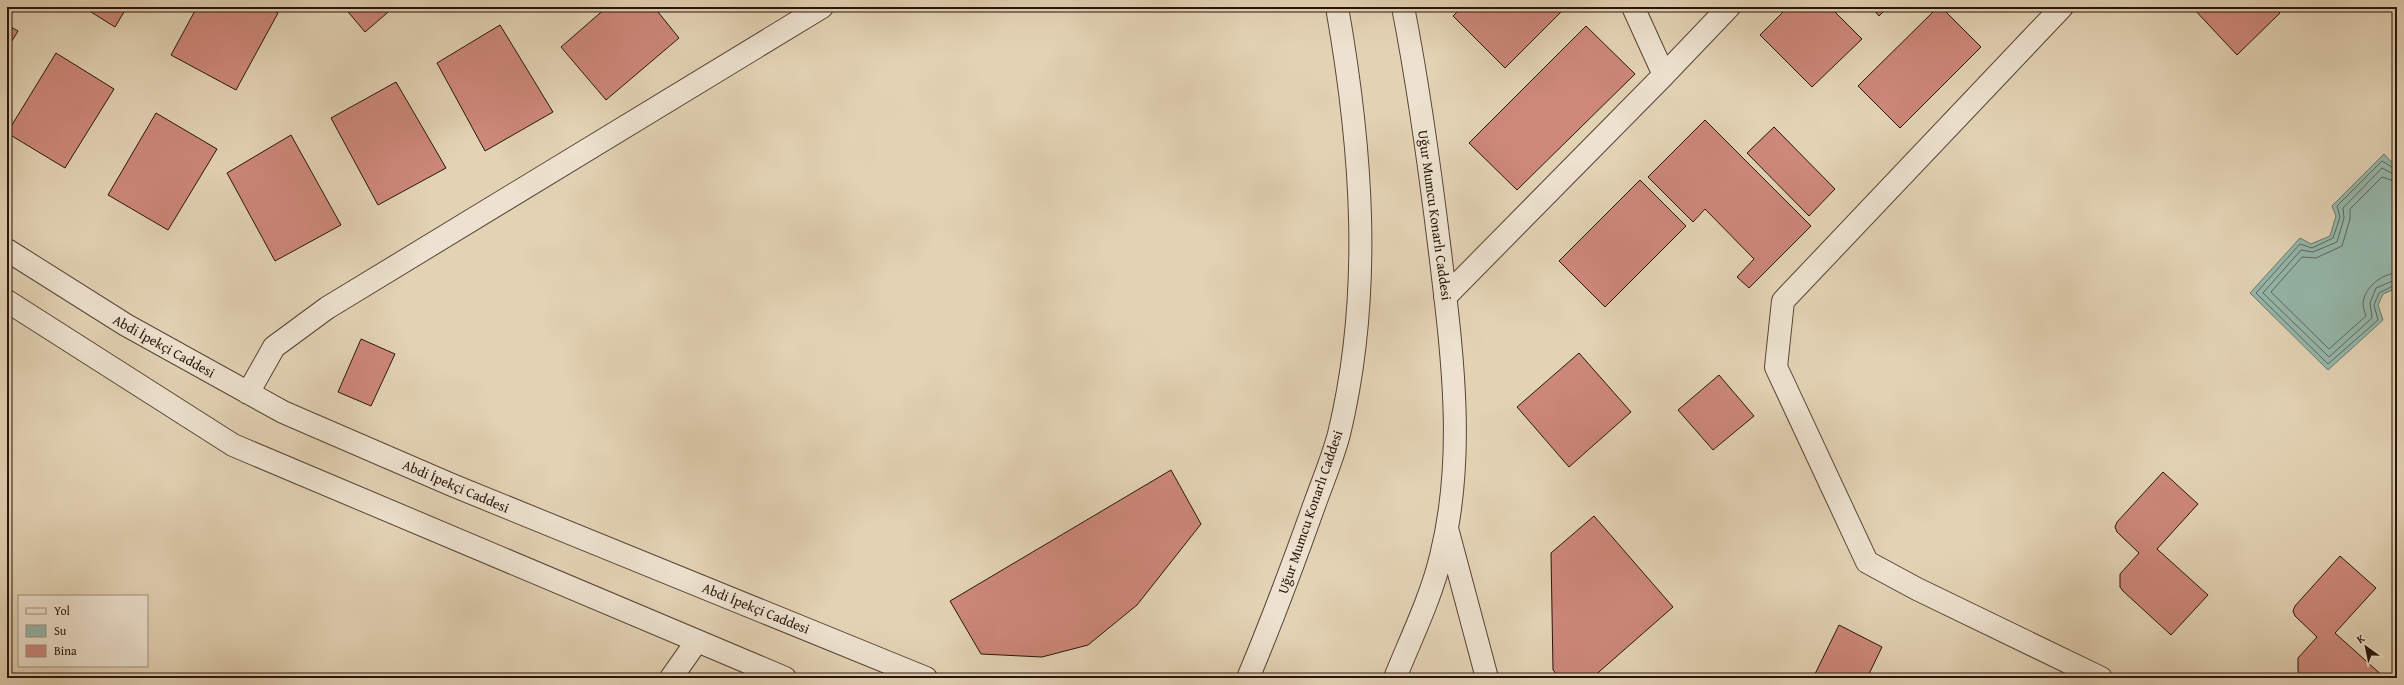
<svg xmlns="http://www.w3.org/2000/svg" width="2404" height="685" viewBox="0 0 2404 685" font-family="'Gentium Book Plus',serif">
	<rect width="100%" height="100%" fill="#e3d3b5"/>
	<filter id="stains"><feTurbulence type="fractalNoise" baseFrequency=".005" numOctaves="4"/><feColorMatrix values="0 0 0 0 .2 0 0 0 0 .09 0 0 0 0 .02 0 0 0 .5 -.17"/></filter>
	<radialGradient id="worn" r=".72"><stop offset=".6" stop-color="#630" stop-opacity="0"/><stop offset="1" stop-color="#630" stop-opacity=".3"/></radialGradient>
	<path fill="#95b8ac" stroke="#69776c" d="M2384 154 2397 168V288L2383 294 2378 305 2383 320 2328 370 2250 293 2300 238 2311 244 2330 236 2336 216 2332 206Z"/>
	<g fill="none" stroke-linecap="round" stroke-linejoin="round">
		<path stroke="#5e665c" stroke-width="1" d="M2397 170 2382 161 2337 206 2340 217 2333 238 2312 248 2300 244 2256 293 2328 364 2378 320 2374 305 2379 293 2397 284
			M2397 176 2382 168 2343 208 2344 218 2337 242 2313 252 2301 250 2263 293 2329 357 2372 318 2370 303 2376 288 2397 279
			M2397 182 2382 177 2350 209V219L2342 246 2316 258 2302 257 2271 292 2329 349 2366 316C2365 312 2363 308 2363 303 2365 287 2381 274 2397 273"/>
	</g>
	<path fill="#cd887a" stroke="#28150b" d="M83 7H127L115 27Z
		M197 7H267L278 13 236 90 171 55Z
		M344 7H394L365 32Z
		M607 7H654L679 38 606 100 561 47Z
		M1462 7H1566L1505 68 1453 16Z
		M1788 7H1830L1862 39 1812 87 1760 35Z
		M1871 7H1888L1879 16Z
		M1938 7H1941L1981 47 1900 128 1858 86Z
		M2192 7H2275L2280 13 2237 55Z
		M7 25 18 31 7 49Z
		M500 25 553 112 485 151 437 63Z
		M1586 26 1635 74 1517 190 1469 143Z
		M56 53 114 89 65 168 7 133Z
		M396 82 446 168 378 205 331 118Z
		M156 113 217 149 168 230 108 195Z
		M1705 120 1811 226 1749 288 1737 277 1754 259 1705 209 1693 222 1648 177Z
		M1774 127 1835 189 1809 216 1747 153Z
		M291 135 341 225 275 261 227 173Z
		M1640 180 1686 226 1605 307 1559 261Z
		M361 339 395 354 371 406 338 392Z
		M1579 353 1631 412 1569 467 1517 407Z
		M1719 375 1754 416 1713 450 1678 410Z
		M1171 470 1201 524 1137 605 1088 645 1042 657 981 654 950 601Z
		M2163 472 2198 504 2157 549 2208 595 2171 635 2123 591 2120 587V574L2139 553 2117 532 2115 527 2117 522Z
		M1594 516 1673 607 1592 678H1560L1553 670 1551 553Z
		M2340 556 2376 588 2335 633 2385 678H2303L2298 671V658L2317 637 2295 616 2293 611 2295 606Z
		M1839 625 1882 647 1867 678H1813Z"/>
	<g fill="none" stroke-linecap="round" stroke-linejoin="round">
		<g stroke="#574436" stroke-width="24">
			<path id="minor" d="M1633 7 1664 75 1729 7
				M2062 7 1783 301 1776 367 1867 562 1917 589 2101 678
				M7 250 126 325 283 412 452 485 926 678
				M1445 297 1664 75
				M7 301 233 445 785 678
				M248 393 274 347 327 308 822 7
				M1448 532 1487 678
				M671 678 697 641
				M1248 678C1272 621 1294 562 1315 503 1323 481 1333 457 1339 434 1373 293 1362 149 1337 7
				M1395 678C1411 638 1431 598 1441 556 1466 456 1452 352 1440 252 1430 170 1419 88 1403 7"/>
		</g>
		<use href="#minor" stroke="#ede2cf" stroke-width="22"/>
	</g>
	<g text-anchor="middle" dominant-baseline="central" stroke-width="3" stroke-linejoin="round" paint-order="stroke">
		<g font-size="14" fill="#28150b" stroke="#ede2cf">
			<text transform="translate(1435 215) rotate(82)">Uğur Mumcu Konarlı Caddesi</text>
			<text transform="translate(164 346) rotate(29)">Abdi İpekçi Caddesi</text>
			<text transform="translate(456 486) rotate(23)">Abdi İpekçi Caddesi</text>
			<text transform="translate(1310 512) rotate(-71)">Uğur Mumcu Konarlı Caddesi</text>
			<text transform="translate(756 608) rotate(22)">Abdi İpekçi Caddesi</text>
		</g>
	</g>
	<rect width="2404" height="685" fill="none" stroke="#e3d3b5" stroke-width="24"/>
	<rect x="8" y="8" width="2388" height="669" fill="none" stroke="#28150b" stroke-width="2"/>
	<rect x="12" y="12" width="2380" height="661" fill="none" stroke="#28150b"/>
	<rect x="18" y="595" width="130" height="72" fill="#ede2cf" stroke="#9e9081"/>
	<rect x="26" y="608" width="20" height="6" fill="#ede2cf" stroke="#9e9081"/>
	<text x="54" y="615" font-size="12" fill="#28150b">Yol</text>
	<rect x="26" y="625" width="20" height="12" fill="#95b8ac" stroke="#9e9081"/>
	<text x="54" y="635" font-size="12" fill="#28150b">Su</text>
	<rect x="26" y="645" width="20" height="12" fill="#cd887a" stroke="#9e9081"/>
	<text x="54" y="655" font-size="12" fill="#28150b">Bina</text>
	<g transform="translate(2366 647) rotate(327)" stroke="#ede2cf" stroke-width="3" paint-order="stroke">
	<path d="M0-3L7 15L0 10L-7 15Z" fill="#28150b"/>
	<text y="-6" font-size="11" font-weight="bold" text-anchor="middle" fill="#28150b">K</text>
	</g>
	<rect width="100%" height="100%" filter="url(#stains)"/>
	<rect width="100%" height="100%" fill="url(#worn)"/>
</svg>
